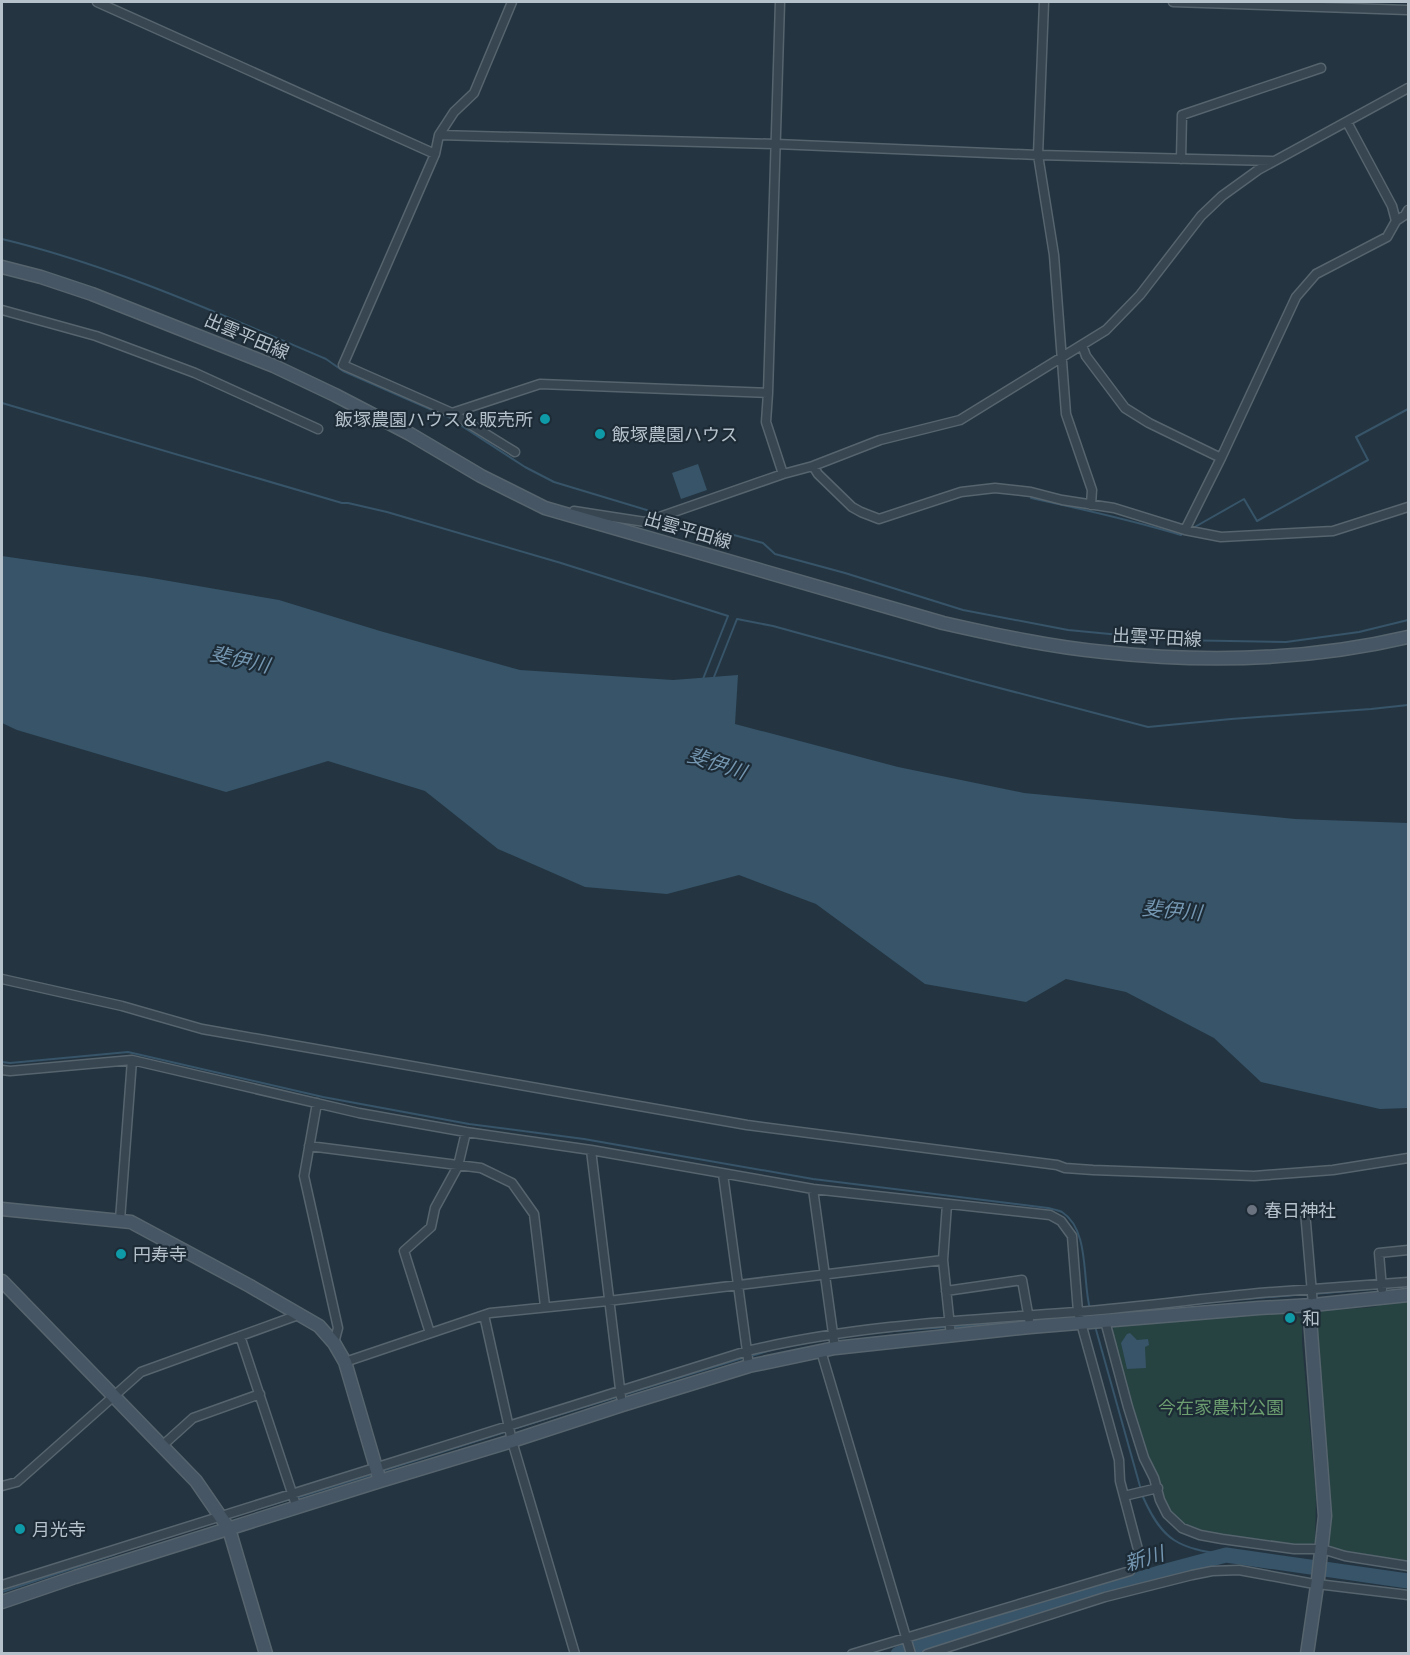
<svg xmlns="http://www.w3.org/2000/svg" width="1410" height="1655" viewBox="0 0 1410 1655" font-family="'Archivo Narrow','Noto Sans JP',sans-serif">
	<rect width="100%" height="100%" fill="#243541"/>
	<path fill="#264241" d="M1408 1301V1562L1332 1548 1328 1543 1317 1353H1320C1319 1340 1313 1322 1322 1311L1374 1307 1384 1303Z
		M1279 1312 1297 1315 1302 1320V1343L1316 1495 1315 1542C1304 1551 1271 1543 1257 1541 1237 1538 1197 1536 1182 1524 1167 1512 1161 1494 1154 1476 1136 1429 1126 1380 1111 1331L1114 1328V1325Z"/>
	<path fill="#375469" d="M698 464 707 490 681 499 672 473Z
		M2 556 146 577 279 600 380 631 520 670 673 680 738 675 735 724 898 767 1024 793 1295 819 1408 823V1108L1380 1109 1261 1082 1214 1038 1126 992 1066 979 1026 1002 925 984 816 904 739 875 667 894 585 887 498 849 425 791 328 761 226 792 17 730 2 723Z
		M1130 1333 1137 1340 1148 1339 1149 1345 1145 1347 1146 1368 1127 1369 1121 1343 1127 1334Z"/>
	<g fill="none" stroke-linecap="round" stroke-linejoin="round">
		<path stroke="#375469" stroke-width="2" d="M2 239C114 266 220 314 326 359L343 371 448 417 525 467 554 482 660 514
			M2 403 342 503H348L387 512 561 563 728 616 703 679
			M1031 498C1082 509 1131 520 1181 535L1185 532
			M668 517 763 543 775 554 845 573 963 610 1068 630 1173 640 1286 642 1359 632 1408 620
			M1193 528 1244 499 1257 521 1368 460 1356 437 1408 409
			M714 677 737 619 773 626 969 680 1148 727 1231 719 1371 709 1408 705
			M2 1062 10 1063 128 1052 323 1097 469 1124 584 1139 813 1179 1048 1208C1052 1209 1058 1210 1062 1212 1090 1230 1082 1280 1090 1309
			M1314 1294 1380 1288
			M1245 1299 1308 1294
			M1102 1315 1219 1301
			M1095 1326 1143 1497C1163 1542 1179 1548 1226 1555
			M953 1327 1075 1317
			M881 1332 947 1327
			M751 1356 771 1350
			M513 1429 746 1357
			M382 1471 508 1431
			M296 1498 373 1474
			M261 1508 290 1499
			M2 1592 116 1554"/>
		<path stroke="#375469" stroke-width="15" d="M898 1654 912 1649 913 1648 1166 1571 1226 1555 1408 1581"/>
		<g stroke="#56646e" stroke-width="11">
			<path id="street" d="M97 2 435 154
				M512 2 474 93 454 112 439 135 435 154 343 365 452 413 515 452
				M780 2 768 393 766 422 783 474
				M1044 2 1038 155 1054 255 1066 414 1092 490 1091 505
				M1173 2 1408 10
				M1347 122 1392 206 1396 221
				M439 135 776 144 1038 155 1272 161
				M1181 159 1182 115 1321 68
				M2 310 96 336 195 373 318 429
				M1082 345 1086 356 1125 408 1149 423 1221 458
				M452 413 540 384 768 393
				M813 466 818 474 852 507 861 512 879 519 961 492 995 488 1031 492 1062 500 1114 508 1185 530 1221 537 1333 531 1408 507
				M574 511 645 522 783 474 813 466 880 440 960 420 1106 330 1140 295 1201 216 1222 196 1258 170 1408 88
				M1185 530 1221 458 1296 297 1316 274 1387 237 1396 221 1405 215 1408 210
				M2 979 122 1006 202 1029 747 1125 1057 1165 1065 1168 1093 1170 1254 1176 1333 1170 1408 1158
				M2 1070 10 1071 132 1060 359 1113 466 1132 591 1150 813 1189 1050 1215 1061 1221 1072 1236 1078 1312 1119 1460 1120 1481 1140 1557 1130 1571 852 1654
				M317 1103 304 1176 338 1328 334 1343
				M309 1146 481 1168 512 1183 534 1214 545 1306
				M591 1150 621 1397
				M723 1174 749 1366
				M813 1189 835 1348
				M947 1204 943 1260 951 1336
				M1305 1211 1313 1305
				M120 1220 132 1060
				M1382 1289 1379 1253 1408 1250
				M946 1291 1022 1280 1029 1319
				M484 1315 512 1441 575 1654
				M1105 1321 1128 1407 1144 1458 1154 1478 1160 1500 1167 1514 1182 1528 1200 1535 1222 1539 1294 1549H1322L1345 1556 1408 1566
				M430 1333 404 1251 431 1227 435 1208 458 1166 466 1132
				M240 1336 297 1508
				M821 1351 911 1654
				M345 1362 490 1313 608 1301 943 1260
				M162 1446 193 1418 260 1394
				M2 1486 17 1482 141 1372 301 1314
				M1124 1496 1158 1488
				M2 1585 747 1351C855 1325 967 1320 1077 1312 1138 1307 1198 1299 1259 1293 1308 1289 1359 1286 1408 1282
				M927 1654 1105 1597 1192 1575 1212 1571 1239 1570 1309 1583 1408 1595"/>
		</g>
		<g stroke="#56646e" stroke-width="15">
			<path id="secondary" d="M2 267 41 277 92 294 274 366 335 395 410 434 481 476 545 508 943 623C996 635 1051 647 1104 652 1205 663 1310 660 1408 637
				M2 1209 131 1222 250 1286 319 1326 334 1343 345 1362 380 1481
				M2 1281 196 1481 229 1529 266 1654
				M2 1602 75 1577 380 1481 512 1441 622 1405 749 1366 835 1348 1030 1327 1259 1308 1313 1305 1408 1295
				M1307 1654 1318 1579 1325 1516 1309 1305"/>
		</g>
		<use href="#street" stroke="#384651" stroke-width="8"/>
		<use href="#secondary" stroke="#465664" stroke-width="12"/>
	</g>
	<g fill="#0f9aa8" stroke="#1d2b36" stroke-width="2">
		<circle cx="545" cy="419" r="6"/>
		<circle cx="600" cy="434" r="6"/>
		<circle cx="121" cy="1254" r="6"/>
		<circle cx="1290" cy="1318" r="6"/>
		<circle cx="20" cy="1529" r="6"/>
	</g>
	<circle fill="#6b7280" stroke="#1d2b36" stroke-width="2" cx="1252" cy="1210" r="6"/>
	<g text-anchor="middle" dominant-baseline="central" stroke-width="4.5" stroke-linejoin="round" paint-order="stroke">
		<g font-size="18" fill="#b5c1cb" stroke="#1d2b36">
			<text transform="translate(247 336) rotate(23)">出雲平田線</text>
			<text transform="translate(688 530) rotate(16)">出雲平田線</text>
			<text transform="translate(1157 637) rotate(3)">出雲平田線</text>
		</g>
		<g font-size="18" fill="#b5c1cb" stroke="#1d2b36" text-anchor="start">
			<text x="533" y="419" text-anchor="end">飯塚農園ハウス＆販売所</text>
			<text x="612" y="434">飯塚農園ハウス</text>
			<text x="1264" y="1210">春日神社</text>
			<text x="133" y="1254">円寿寺</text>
			<text x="1302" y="1318">和</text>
			<text x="32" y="1529">月光寺</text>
		</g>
		<g font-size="18" fill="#6b9d6f" stroke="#1d2b36">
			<text x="1221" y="1407">今在家農村公園</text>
		</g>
		<g font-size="20" font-style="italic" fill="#7496b0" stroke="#1d2b36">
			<text transform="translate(240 659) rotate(12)">斐伊川</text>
			<text transform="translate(717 763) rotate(18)">斐伊川</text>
			<text transform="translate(1172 910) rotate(5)">斐伊川</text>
			<text transform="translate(1144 1558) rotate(-17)">新川</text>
		</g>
	</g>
	<rect width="1410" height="1655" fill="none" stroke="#b5c1cb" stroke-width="6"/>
</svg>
